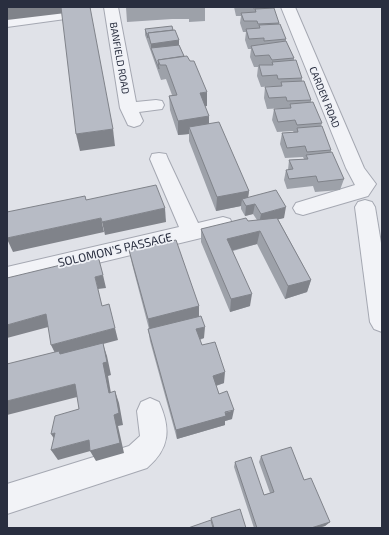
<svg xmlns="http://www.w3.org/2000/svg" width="389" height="535" font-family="'Exo 2',sans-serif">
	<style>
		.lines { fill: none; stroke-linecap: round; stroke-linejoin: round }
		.minor-casing { stroke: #a5a8b2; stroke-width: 2 }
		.minor { fill: #f2f3f7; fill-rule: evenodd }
		.wall { fill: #9da1a9 }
		.shaded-wall { fill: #80838a }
		.building { fill: #b7bbc5; stroke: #80838a }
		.labels { text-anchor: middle; stroke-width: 3.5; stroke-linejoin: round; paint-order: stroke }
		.far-street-label { font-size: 10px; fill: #292e3f; stroke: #eff1f6 }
		.street-label { font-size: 12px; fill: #292e3f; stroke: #eff1f6 }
	</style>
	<rect width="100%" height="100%" fill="#e0e2e8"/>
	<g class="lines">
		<g class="minor-casing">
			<g id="minor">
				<path d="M104 7H118L136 102 156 100 162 101 164 105 162 109 139 112 143 121 140 125 134 127 128 125 120 108Z"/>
				<path d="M281 7H295L364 168 376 184 368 196 303 215 296 213 293 208 296 203 355 185 346 168Z"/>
				<path d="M82 9 87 10 89 13 87 16 7 27V19Z"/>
				<path d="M159 153 166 154 168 159 198 223 223 217 230 219 233 225 230 231 7 285V267L179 227 150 159 152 154Z"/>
				<path d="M365 200 372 202 375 207 382 249V332L374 329 370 322 355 207 358 202Z"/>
				<path d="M150 398 159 402C171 429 170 448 147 468L7 514V484L129 446 140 436 137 411 141 402Z"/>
			</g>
		</g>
		<use href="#minor" class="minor"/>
	</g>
	<g class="wall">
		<path d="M126 7H205V21L189 22V19H172L127 22Z"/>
		<path d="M234 7H272V9L279 23V24L286 39V41L294 58V60L302 78V81L311 100V102L322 123 321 126 331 150V152L344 179 340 190 315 192 313 186 287 189 284 180 286 170H288L289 160 304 159 303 157 285 158 280 144 282 133H294L293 131 277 132 272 120 274 109 284 108 267 109 264 98 265 87 276 86 261 87 257 76 258 67H254L250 57 251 49H248L245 40 246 32H243L240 23 241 16H236Z"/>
		<path d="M145 29 173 30 179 40V45L184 56 207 106H205L209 123 249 191 248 197 284 218 278 219 311 280 307 292 285 299 257 244 233 251 250 306 230 312 201 242V229L257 220 253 214 245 216 241 209V206L216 211 189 141V134L178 135 170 110 169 96 172 95 166 79 161 80 145 35Z"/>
		<path d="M129 250 199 306V316L204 338 200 340 202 345 224 383 216 386 219 394 232 419 225 421V425L177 439 150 341 148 329H149L132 264Z"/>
		<path d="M261 456 304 480 330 522 325 526 318 528H254L234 467 235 462 264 495 270 493 259 462Z"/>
	</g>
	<g class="shaded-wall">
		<path d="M7 7H90L91 10 7 20Z"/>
		<path d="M179 40V50L151 48V44Z"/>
		<path d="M207 92V106L200 107V93Z"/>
		<path d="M209 116V131L189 127V134L178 135V121Z"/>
		<path d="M113 129 115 146 80 151 76 134Z"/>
		<path d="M249 191 247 205 242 199 241 206 216 211 217 197Z"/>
		<path d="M255 204 253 214 245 216 246 206Z"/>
		<path d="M286 207 284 218 259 224 261 214Z"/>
		<path d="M165 208 166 222 105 235 102 222Z"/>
		<path d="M101 218 104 232 13 252 7 239V238Z"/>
		<path d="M260 231 257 244 226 252 227 239Z"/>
		<path d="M103 275 106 288 98 289 105 318 95 277Z"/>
		<path d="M311 280 307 292 285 299 288 286Z"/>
		<path d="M252 294 250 306 230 312 231 299Z"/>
		<path d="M199 306V318L150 331 148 319Z"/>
		<path d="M46 314 52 326 7 338V325Z"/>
		<path d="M205 327 204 338 196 340V329Z"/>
		<path d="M115 328 118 340 103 344 107 356 111 375 108 376 113 405 57 357 51 345Z"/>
		<path d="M225 372 224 383 212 387 213 376Z"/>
		<path d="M75 384 81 396 7 415V401Z"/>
		<path d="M115 391 119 403 123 425 118 426 124 453 96 461 90 451 114 415Z"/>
		<path d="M234 410 232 419 225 421V425L177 439 176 430Z"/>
		<path d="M55 433 58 445 51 434Z"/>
		<path d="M89 440 94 450 58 460 51 450Z"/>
		<path d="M330 522 325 526 318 528H311Z"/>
	</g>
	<g class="building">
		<path d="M61 7H90L113 129 76 134Z"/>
		<path d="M253 7H272L253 8Z"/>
		<path d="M274 8 279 23 258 24 257 21H244L241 13 256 12 255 9Z"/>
		<path d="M280 24 286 39 264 41V38L249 39 246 29 260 28 259 25Z"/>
		<path d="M172 26 173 30 148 33V38L145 29Z"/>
		<path d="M175 30 179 40 151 44 148 33Z"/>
		<path d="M286 41 294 58 272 60 269 55 255 56 251 46Z"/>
		<path d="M179 45 184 56 158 60 159 69 151 48Z"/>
		<path d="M187 56 190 61H194L207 92 200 93 209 116 178 121 169 96 177 95 166 65H160L158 60Z"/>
		<path d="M296 60 302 78 278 79 277 75 262 76 259 65H273L272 62Z"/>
		<path d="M304 81 311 100 287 101 286 97 269 98 265 87 282 86 281 82Z"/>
		<path d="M313 102 322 123 297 125 295 120 278 122 274 109 291 108 290 104Z"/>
		<path d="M219 122 249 191 217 197 189 127Z"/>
		<path d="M322 126 331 150 307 152 305 146 287 148 282 133 298 132 297 128Z"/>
		<path d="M332 152 344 179 318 182 316 176 289 179 286 170 293 169 289 160 308 159 306 155Z"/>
		<path d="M156 185 165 208 102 222 101 218 7 238V212L85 196 86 200Z"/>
		<path d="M276 190 286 207 261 214 255 204 246 206 242 199Z"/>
		<path d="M246 218 248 221 277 218 311 280 288 286 260 231 227 239 252 294 231 299 201 229Z"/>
		<path d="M176 240 199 306 148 319 129 250Z"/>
		<path d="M98 256 103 275 95 277 102 306 109 304 115 328 51 345 46 314 7 325V278Z"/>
		<path d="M201 316 205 327 196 329 202 345 215 342 225 372 213 376 219 394 227 391 234 410 225 412 226 416 176 430 148 329Z"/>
		<path d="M103 343 107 362 103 363 109 393 115 391 119 413 114 415 120 443 90 451 89 440 51 450 55 433 51 434 55 416 79 409 75 384 7 401V364L59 351 60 354Z"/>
		<path d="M291 447 304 480 311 478 330 522 311 528H257L235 462 251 457 264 495 274 492 261 456Z"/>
		<path d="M240 509 246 528H214L211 518Z"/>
		<path d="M211 520 213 528H188Z"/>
	</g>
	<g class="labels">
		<g class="far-street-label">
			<text transform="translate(120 58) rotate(80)" y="4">BANFIELD ROAD</text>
			<text transform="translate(325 97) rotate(68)" y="4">CARDEN ROAD</text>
		</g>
		<g class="street-label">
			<text transform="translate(115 250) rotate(-13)" y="4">SOLOMON'S PASSAGE</text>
		</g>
	</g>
	<rect width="389" height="535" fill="none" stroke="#292e3f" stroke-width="16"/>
</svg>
